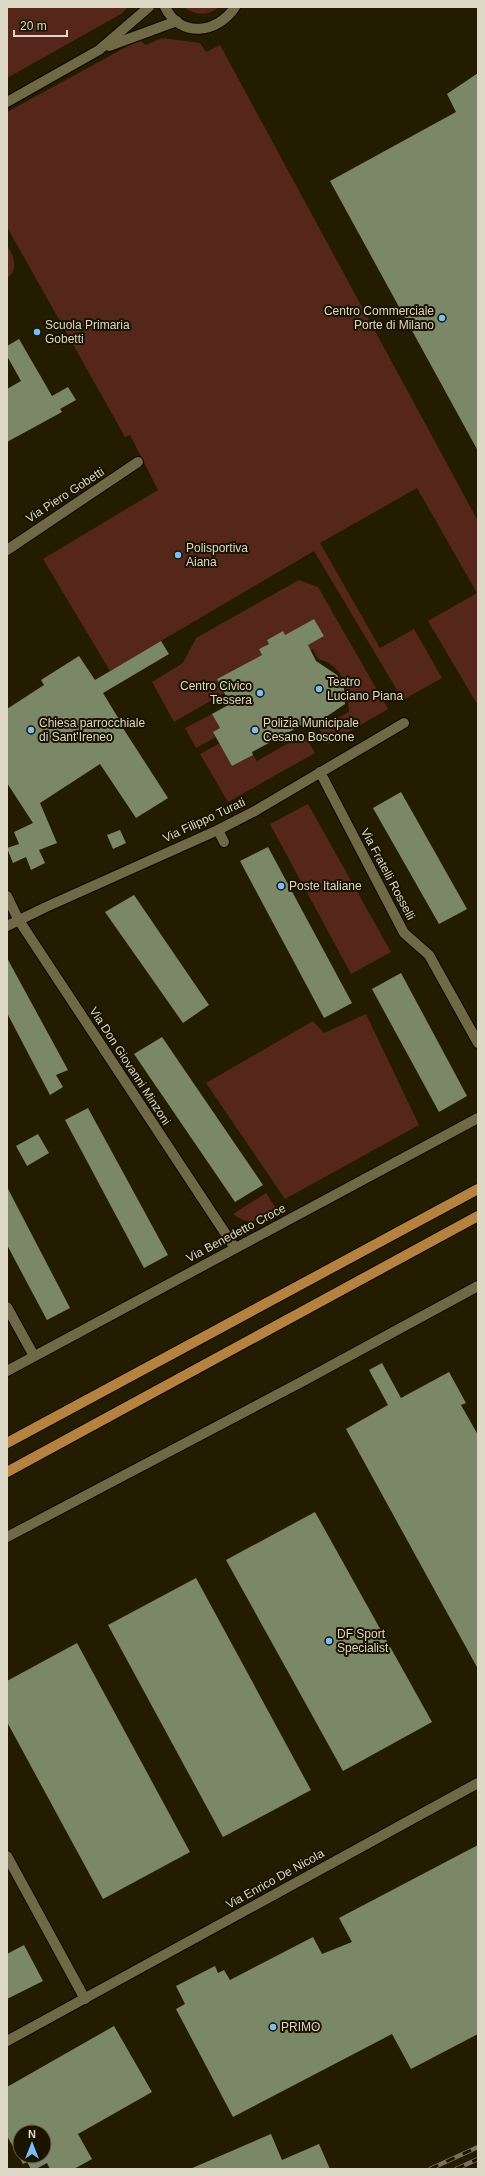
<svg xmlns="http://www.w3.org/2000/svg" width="485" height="2176" font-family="Helvetica,sans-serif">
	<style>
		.green { fill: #55261a }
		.building { fill: #7b8868; fill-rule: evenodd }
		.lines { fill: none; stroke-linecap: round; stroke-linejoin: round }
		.street-casing { stroke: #0d0600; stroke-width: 12 }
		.primary-casing { stroke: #0d0600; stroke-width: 12 }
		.street { stroke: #706847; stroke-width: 10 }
		.primary { stroke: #b6823f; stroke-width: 10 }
		.rail-casing { stroke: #79725b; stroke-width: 4.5 }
		.rail { stroke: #191300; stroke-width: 3; stroke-dasharray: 9; stroke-linecap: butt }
		.poi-dot { fill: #7abef8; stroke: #191300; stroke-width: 1.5 }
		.labels { text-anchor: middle; stroke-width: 4; stroke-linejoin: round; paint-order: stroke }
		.poi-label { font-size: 12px; fill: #ddd8c6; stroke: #191300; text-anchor: start }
		.street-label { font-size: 12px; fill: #ddd8c6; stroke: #191300 }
	</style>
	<rect width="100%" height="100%" fill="#241c00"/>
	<g class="green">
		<path d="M7 7H128L121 14 7 78Z"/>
		<path d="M184 7H219C209 16 195 16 184 7Z"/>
		<path d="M162 38 200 43 206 52 220 45 478 521 477 704 428 621 477 593 417 488 320 543 380 648 414 629 442 678 403 700 314 551 110 671 43 559 158 490 130 435 125 437 7 227V112L139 40 146 45Z"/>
		<path d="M7 246C14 254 19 272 7 278Z"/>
		<path d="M299 580 318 587 388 709 328 744 319 728 349 712C348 689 344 665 318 659L313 649 310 650 307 645 324 636 314 619 285 635 282 632 267 640 269 644 259 649 262 655 217 679 224 693 174 722 152 682 183 663 196 638Z"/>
		<path d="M212 714 220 728 214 732 216 737 196 748 185 728Z"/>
		<path d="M304 734 315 753 228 802 200 754 220 743 232 766 253 755 257 761Z"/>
		<path d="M308 804 391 952 351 974 270 824Z"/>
		<path d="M366 1014 419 1125 285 1199 206 1083 313 1021 324 1033Z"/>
		<path d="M266 1193 278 1211C260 1220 250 1227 233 1214Z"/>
	</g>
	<g class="building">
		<path d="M478 73V451L330 181 456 112 447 94Z"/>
		<path d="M19 339 52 396 68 387 76 400 60 409 62 412 7 442V389L21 381 7 356V346Z"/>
		<path d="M314 619 324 636 308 645 316 661 337 675 344 687 345 704 326 717 316 721 313 719 252 752 253 755 232 766 213 732 220 728 212 714 230 704 217 679 262 655 259 649 269 644 267 640 283 631 285 635Z"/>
		<path d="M161 641 169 654 103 693 120 721 119 722 168 798 136 818 100 764 40 803 57 843 39 850 45 863 31 870 26 857 13 863 7 848 19 844 14 832 33 823 7 783V709L44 685 41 680 79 656 95 680Z"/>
		<path d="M401 792 467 909 439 924 373 808Z"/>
		<path d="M120 830 126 843 113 849 107 835Z"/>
		<path d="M268 847 352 1003 324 1018 240 861Z"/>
		<path d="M134 895 209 1005 183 1023 105 912Z"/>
		<path d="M7 958 68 1070 56 1075 63 1087 50 1095 7 1013Z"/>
		<path d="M401 973 467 1096 439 1112 372 989Z"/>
		<path d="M162 1037 263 1185 235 1202 134 1054Z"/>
		<path d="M88 1108 168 1255 144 1268 65 1120Z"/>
		<path d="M38 1134 49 1153 27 1166 16 1146Z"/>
		<path d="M7 1187 70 1308 47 1320 7 1245Z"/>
		<path d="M382 1363 401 1398 449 1372 466 1403 461 1405 478 1435V1669L346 1429 388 1405 369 1370Z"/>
		<path d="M315 1512 432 1722 343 1771 226 1560Z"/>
		<path d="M196 1578 311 1790 223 1837 108 1625Z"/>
		<path d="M77 1643 190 1852 103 1899 7 1722V1681Z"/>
		<path d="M478 1845V2034L411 2069 392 2034 233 2117 176 2009 185 2004 176 1986 215 1966 218 1973 224 1970 230 1980 313 1937 322 1954 352 1942 339 1918Z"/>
		<path d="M24 1945 43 1981 7 1999V1954Z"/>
		<path d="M114 2026 152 2092 78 2134 92 2159 74 2169H50L47 2163 36 2169H31L27 2162 23 2164 7 2136V2087ZM20 2132H44V2156H20Z"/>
		<path d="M271 2134 282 2160 319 2144 330 2169H190Z"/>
	</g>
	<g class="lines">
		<g class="street-casing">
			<g id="street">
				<path d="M165 7C181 39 218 33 235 7"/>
				<path d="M109 46 177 21"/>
				<path d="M7 102 99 50 149 7"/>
				<path d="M7 550 138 462"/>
				<path d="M320 772 404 933 429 955 478 1043"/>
				<path d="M218 830 224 842"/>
				<path d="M7 896 18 919 235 1248"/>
				<path d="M7 926 46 907 218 830 255 811 404 723"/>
				<path d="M7 1307 34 1356"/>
				<path d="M7 1371 478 1118"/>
				<path d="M7 1537 305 1380 478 1286"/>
				<path d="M7 1856 85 1999"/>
				<path d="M7 2041 478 1783"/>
			</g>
		</g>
		<g class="primary-casing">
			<g id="primary">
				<path d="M7 1443 478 1189"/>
				<path d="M7 1472 478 1216"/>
			</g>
		</g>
		<use href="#street" class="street"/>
		<use href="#primary" class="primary"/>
		<g class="rail-casing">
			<g id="rail">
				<path d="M430 2169 478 2147"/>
				<path d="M456 2169 478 2159"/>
			</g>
		</g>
		<use href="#rail" class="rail"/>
	</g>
	<g class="poi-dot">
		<circle cx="442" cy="318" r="4"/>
		<circle cx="37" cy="332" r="4"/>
		<circle cx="178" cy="555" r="4"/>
		<circle cx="319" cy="689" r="4"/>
		<circle cx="260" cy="693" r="4"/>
		<circle cx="31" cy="730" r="4"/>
		<circle cx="255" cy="730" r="4"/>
		<circle cx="281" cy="886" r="4"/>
		<circle cx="329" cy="1641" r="4"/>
		<circle cx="273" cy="2027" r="4"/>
	</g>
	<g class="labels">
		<g class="poi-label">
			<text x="434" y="315" text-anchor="end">Centro Commerciale<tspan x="434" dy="14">Porte di Milano</tspan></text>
			<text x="45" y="329">Scuola Primaria<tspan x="45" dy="14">Gobetti</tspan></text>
			<text x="186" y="552">Polisportiva<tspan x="186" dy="14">Aiana</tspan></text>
			<text x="327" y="686">Teatro<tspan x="327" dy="14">Luciano Piana</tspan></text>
			<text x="252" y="690" text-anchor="end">Centro Civico<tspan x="252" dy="14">Tessera</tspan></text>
			<text x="39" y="727">Chiesa parrocchiale<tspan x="39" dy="14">di Sant'Ireneo</tspan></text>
			<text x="263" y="727">Polizia Municipale<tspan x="263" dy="14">Cesano Boscone</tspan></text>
			<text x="289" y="890">Poste Italiane</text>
			<text x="337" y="1638">DF Sport<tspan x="337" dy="14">Specialist</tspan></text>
			<text x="281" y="2031">PRIMO</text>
		</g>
		<g class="street-label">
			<text transform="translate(65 495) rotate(-33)" y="4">Via Piero Gobetti</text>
			<text transform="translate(204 820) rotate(-25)" y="4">Via Filippo Turati</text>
			<text transform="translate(388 874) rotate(62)" y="4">Via Fratelli Rosselli</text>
			<text transform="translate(130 1066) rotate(57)" y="4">Via Don Giovanni Minzoni</text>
			<text transform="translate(236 1233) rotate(-28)" y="4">Via Benedetto Croce</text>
			<text transform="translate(275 1879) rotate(-29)" y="4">Via Enrico De Nicola</text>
		</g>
	</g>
	<rect width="485" height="2176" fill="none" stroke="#ddd8c6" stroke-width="16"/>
	<g transform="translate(32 2144)"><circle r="19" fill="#191300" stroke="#67624f"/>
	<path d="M0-3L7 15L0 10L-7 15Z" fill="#7abef8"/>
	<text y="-6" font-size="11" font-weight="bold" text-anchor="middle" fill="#ddd8c6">N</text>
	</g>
	<path d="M14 30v6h53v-6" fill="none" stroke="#ddd8c6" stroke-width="2"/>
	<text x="20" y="30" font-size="12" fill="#ddd8c6" stroke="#191300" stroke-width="3" paint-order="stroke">20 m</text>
</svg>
